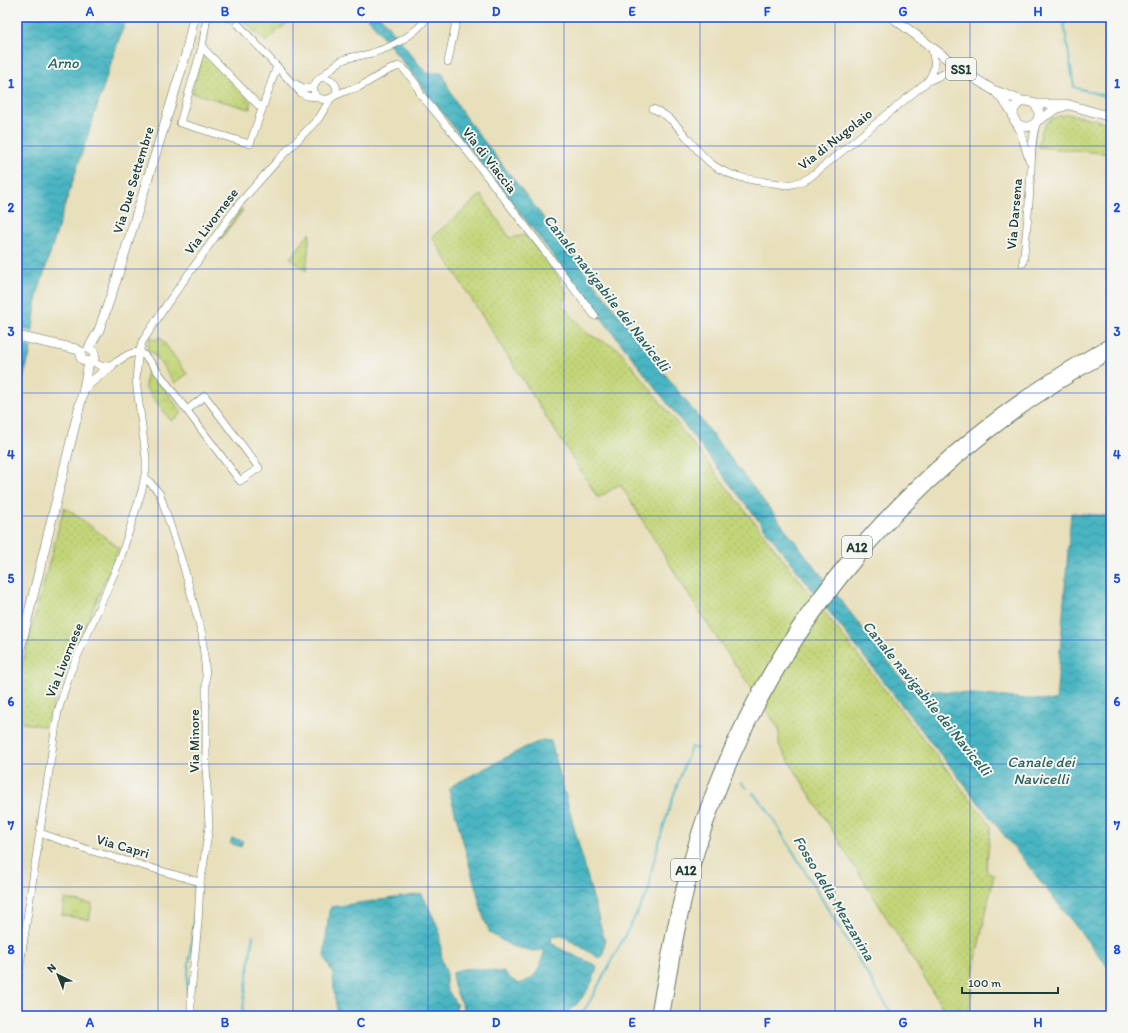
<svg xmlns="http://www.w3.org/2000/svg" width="1128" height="1033" font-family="Itim,sans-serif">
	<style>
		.grass { fill: url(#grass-dots); stroke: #718956 }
		.park { fill: url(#park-crowns); stroke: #718956 }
		.garden { fill: url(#garden-furrows); stroke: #718956 }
		.water { fill: url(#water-waves); stroke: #34797b }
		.pier { fill: #e8dfbb }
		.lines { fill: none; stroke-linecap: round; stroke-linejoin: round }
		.stream { stroke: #48b5c2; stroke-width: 2 }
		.minor-casing { stroke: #657663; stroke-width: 8 }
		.major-casing { stroke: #657663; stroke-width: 10 }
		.highway-casing { stroke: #657663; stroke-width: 12 }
		.minor { stroke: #fff; stroke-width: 7 }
		.major { stroke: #fff; stroke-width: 9 }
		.highway { stroke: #fff; stroke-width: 10 }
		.grid { fill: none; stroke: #1d4ed8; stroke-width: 1; stroke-opacity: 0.55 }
		.labels { text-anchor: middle; stroke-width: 4; stroke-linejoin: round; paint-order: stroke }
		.shield { fill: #f6f6f2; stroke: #60746d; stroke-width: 1 }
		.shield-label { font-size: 13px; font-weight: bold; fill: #1f3d34 }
		.street-label { font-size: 14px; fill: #1f3d34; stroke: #f6f6f2 }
		.water-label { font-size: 15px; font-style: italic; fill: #2b615f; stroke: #f6f6f2 }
		.neatline { fill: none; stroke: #1d4ed8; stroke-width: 1.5 }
		.grid-label { font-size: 13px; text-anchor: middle; font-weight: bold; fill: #1d4ed8 }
	</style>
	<defs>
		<pattern id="grass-dots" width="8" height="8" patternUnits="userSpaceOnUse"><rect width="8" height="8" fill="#c3d578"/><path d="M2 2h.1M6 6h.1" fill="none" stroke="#a7b868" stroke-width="1.8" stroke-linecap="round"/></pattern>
		<pattern id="park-crowns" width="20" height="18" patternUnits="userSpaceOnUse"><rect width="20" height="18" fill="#c3d578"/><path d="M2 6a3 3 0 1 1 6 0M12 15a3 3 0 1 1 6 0" fill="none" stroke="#a7b868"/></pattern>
		<pattern id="garden-furrows" width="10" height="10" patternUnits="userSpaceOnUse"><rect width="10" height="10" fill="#c3d578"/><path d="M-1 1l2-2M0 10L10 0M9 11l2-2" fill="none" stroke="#a7b868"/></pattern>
		<pattern id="water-waves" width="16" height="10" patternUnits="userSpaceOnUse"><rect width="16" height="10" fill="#48b5c2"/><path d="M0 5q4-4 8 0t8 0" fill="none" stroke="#3b949e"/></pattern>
	</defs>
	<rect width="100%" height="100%" fill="#f6f6f2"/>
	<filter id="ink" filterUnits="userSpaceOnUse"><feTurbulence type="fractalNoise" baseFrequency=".025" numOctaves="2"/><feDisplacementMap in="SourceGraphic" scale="8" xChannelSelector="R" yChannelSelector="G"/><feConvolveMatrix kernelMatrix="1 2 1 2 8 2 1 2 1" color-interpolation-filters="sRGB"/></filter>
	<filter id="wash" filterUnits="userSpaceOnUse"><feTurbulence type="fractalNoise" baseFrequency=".012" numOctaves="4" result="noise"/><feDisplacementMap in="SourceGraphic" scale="16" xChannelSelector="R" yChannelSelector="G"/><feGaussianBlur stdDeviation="0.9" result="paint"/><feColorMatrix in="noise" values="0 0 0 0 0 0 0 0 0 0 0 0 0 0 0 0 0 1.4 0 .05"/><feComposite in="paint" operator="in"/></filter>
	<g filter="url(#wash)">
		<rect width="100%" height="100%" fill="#e8dfbb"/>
		<g class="grass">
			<path d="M204 57H206L209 58 251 102 250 109 192 93 201 59Z"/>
			<path d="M1068 114 1093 119 1111 124V154L1038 147C1043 124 1044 119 1068 114Z"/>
			<path d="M481 195 510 238 525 235 557 275 567 294 562 305 588 334 619 349 991 826 986 870 994 875 974 967 969 1016H948L779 745V729L700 613 620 484 598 498 432 237Z"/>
			<path d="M241 209 243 210 221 239 220 238Z"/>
			<path d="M64 508 71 511 119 548 56 695 48 727 17 722V683Z"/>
		</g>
		<g class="park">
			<path d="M223 17H293L266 42 242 19 233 26Z"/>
			<path d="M151 336 155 340 160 337 187 374 175 383 152 352 148 353V344Z"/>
			<path d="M151 370 182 413 171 421 145 387 146 374Z"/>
			<path d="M64 899 92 904 89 920 62 915Z"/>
		</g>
		<path class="garden" d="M310 233 306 271 290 258Z"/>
		<g class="water">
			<path d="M26 17H128L120 36 66 202 37 296 30 354 17 400V39Z"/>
			<path d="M367 17H381L426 73H443L448 87 463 114 853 616 902 679 916 688 921 689 1015 698 1056 701 1071 513 1111 516V806L1110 822 1111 857V971L889 689 399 57Z"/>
			<path d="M543 740 551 741 605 942 603 956 599 958 561 935 552 936 551 942 561 949 597 966C592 989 581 1000 565 1016H460L463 1009 454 986 452 974C465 963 488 972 504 972L511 979 519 984C540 976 538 969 545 950L533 951 511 946 490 933 484 919 449 790 453 785 526 747Z"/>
			<path d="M232 838 243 841 241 847 230 843Z"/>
			<path d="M422 894 439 929 442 961 446 971V987L457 1005 455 1016H338L334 992 333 974 324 956 329 911 331 907Z"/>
		</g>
		<path class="pier" d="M17 329 35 333 33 347 17 343Z"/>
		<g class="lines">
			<g class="stream">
				<path d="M1063 17 1074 87 1111 98"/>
				<path d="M741 783 747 788"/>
				<path d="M753 793 767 809 893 1016"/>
				<path d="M193 884 196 890"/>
				<path d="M187 1016V982L195 908"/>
				<path d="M242 1016 253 935"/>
				<path d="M580 1016 590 1001 645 898C651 891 650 878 652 869 662 827 676 787 691 747L697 749"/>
			</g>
		</g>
	</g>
	<g filter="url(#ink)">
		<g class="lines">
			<g class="minor-casing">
				<g id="minor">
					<path d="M207 17 202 47 262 109 277 66"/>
					<path d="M238 24 301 93 307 96 317 97"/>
					<path d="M202 47 180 123 250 144 262 109"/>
					<path d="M448 62 457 17"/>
					<path d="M321 78C337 76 343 96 328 99 318 102 310 91 316 82 318 79 322 77 325 74 331 69 337 62 345 59 353 56 363 56 372 53 391 48 417 34 427 17"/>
					<path d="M928 81C937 67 935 61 931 46"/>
					<path d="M296 84 303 88H309"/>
					<path d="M334 96 348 90 359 87 387 71 399 66 403 68 416 84 421 95 458 139 595 316"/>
					<path d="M653 109C679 118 691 149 713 165 734 180 762 181 787 185 795 184 801 182 809 178L928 81 948 72 963 71"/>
					<path d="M1015 121 1020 131 1029 160"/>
					<path d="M1023 263C1026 237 1029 211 1030 186 1032 165 1030 142 1037 121"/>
					<path d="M139 352 144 355 152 364 240 481 259 468 205 396 187 410"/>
					<path d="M92 360C110 378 120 352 139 352"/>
					<path d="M145 477 160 494 184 568 202 634 206 675V766L209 826 203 868 200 882 198 923 191 994V1016"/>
					<path d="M40 833 92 851 200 882"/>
					<path d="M17 985 58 711 70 673 120 560 142 490 146 469V458L136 380 138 358 142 342 167 304 238 205 278 160 319 118 331 98"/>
				</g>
			</g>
			<g class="major-casing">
				<g id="major">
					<path d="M892 17 963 71 993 90 1022 101"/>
					<path d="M996 92 1003 100 1013 113"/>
					<circle cx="1026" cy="114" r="13"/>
					<path d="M1035 104H1066L1111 117"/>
					<path d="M1037 121 1058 108 1065 106"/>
					<path d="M17 336 76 349 81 352"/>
					<path d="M89 348 99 330 116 281 170 107 186 54 194 17"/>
					<path d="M81 352V358C91 368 101 355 89 348"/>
					<path d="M84 388 112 365"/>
					<path d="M17 661 84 388 89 362"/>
				</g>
			</g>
			<g class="highway-casing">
				<g id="highway">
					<path d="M656 1016C668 949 680 882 702 818 773 612 921 447 1111 343"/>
					<path d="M664 1016C674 958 683 901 701 845 768 632 917 459 1111 353"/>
				</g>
			</g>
			<use href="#minor" class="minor"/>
			<use href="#major" class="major"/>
			<use href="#highway" class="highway"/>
		</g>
	</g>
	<path class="grid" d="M158 17V1016M293 17V1016M428 17V1016M564 17V1016M700 17V1016M835 17V1016M970 17V1016M17 146H1111M17 269H1111M17 393H1111M17 516H1111M17 640H1111M17 764H1111M17 887H1111"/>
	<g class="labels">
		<g class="shield">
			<rect x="946" y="58" width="30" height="22" rx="3"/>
			<rect x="842" y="536" width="30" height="22" rx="3"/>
			<rect x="671" y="859" width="30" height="22" rx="3"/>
		</g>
		<g class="shield-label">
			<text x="961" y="74">SS1</text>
			<text x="857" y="552">A12</text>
			<text x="686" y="875">A12</text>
		</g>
		<g class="street-label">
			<text transform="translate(835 139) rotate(-38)" y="5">Via di Nugolaio</text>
			<text transform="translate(490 160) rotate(52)" y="5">Via di Viaccia</text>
			<text transform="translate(133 180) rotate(-73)" y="5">Via Due Settembre</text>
			<text transform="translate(1014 214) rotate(-85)" y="5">Via Darsena</text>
			<text transform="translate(211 221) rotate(-53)" y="5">Via Livornese</text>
			<text transform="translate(64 660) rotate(-68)" y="5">Via Livornese</text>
			<text transform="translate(194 741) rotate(-90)" y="5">Via Minore</text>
			<text transform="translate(123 846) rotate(16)" y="5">Via Capri</text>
		</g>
		<g class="water-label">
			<text x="63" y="68">Arno</text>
			<text transform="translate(607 293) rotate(52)" y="5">Canale navigabile dei Navicelli</text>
			<text transform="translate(927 698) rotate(51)" y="5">Canale navigabile dei Navicelli</text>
			<text x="1041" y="767">Canale dei<tspan x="1041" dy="17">Navicelli</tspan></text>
			<text transform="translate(834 898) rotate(59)" y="5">Fosso della Mezzanina</text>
		</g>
	</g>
	<rect width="1128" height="1033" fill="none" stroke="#f6f6f2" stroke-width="44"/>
	<g transform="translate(58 975) rotate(317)" stroke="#f6f6f2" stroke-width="3" paint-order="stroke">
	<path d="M0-3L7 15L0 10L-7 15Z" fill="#1f3d34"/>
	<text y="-6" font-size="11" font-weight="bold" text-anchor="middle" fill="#1f3d34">N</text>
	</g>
	<path d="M962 987v6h96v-6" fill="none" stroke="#1f3d34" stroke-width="2"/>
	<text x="968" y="987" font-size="12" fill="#1f3d34" stroke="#f6f6f2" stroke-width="3" paint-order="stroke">100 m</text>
	<rect x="22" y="22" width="1084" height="989" class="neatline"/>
	<g class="grid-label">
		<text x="90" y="16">A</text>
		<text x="225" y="16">B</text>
		<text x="361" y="16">C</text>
		<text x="496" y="16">D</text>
		<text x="632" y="16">E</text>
		<text x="767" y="16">F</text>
		<text x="903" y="16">G</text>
		<text x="1038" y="16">H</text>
		<text x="11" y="88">1</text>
		<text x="1117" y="88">1</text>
		<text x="11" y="212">2</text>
		<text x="1117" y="212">2</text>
		<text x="11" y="336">3</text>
		<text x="1117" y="336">3</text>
		<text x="11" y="459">4</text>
		<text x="1117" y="459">4</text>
		<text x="11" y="583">5</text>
		<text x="1117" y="583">5</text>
		<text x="11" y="706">6</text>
		<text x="1117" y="706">6</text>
		<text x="11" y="830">7</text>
		<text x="1117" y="830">7</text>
		<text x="11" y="954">8</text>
		<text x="1117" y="954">8</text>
		<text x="90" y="1027">A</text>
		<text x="225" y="1027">B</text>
		<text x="361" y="1027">C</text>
		<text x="496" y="1027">D</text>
		<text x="632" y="1027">E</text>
		<text x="767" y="1027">F</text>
		<text x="903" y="1027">G</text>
		<text x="1038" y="1027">H</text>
	</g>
</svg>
